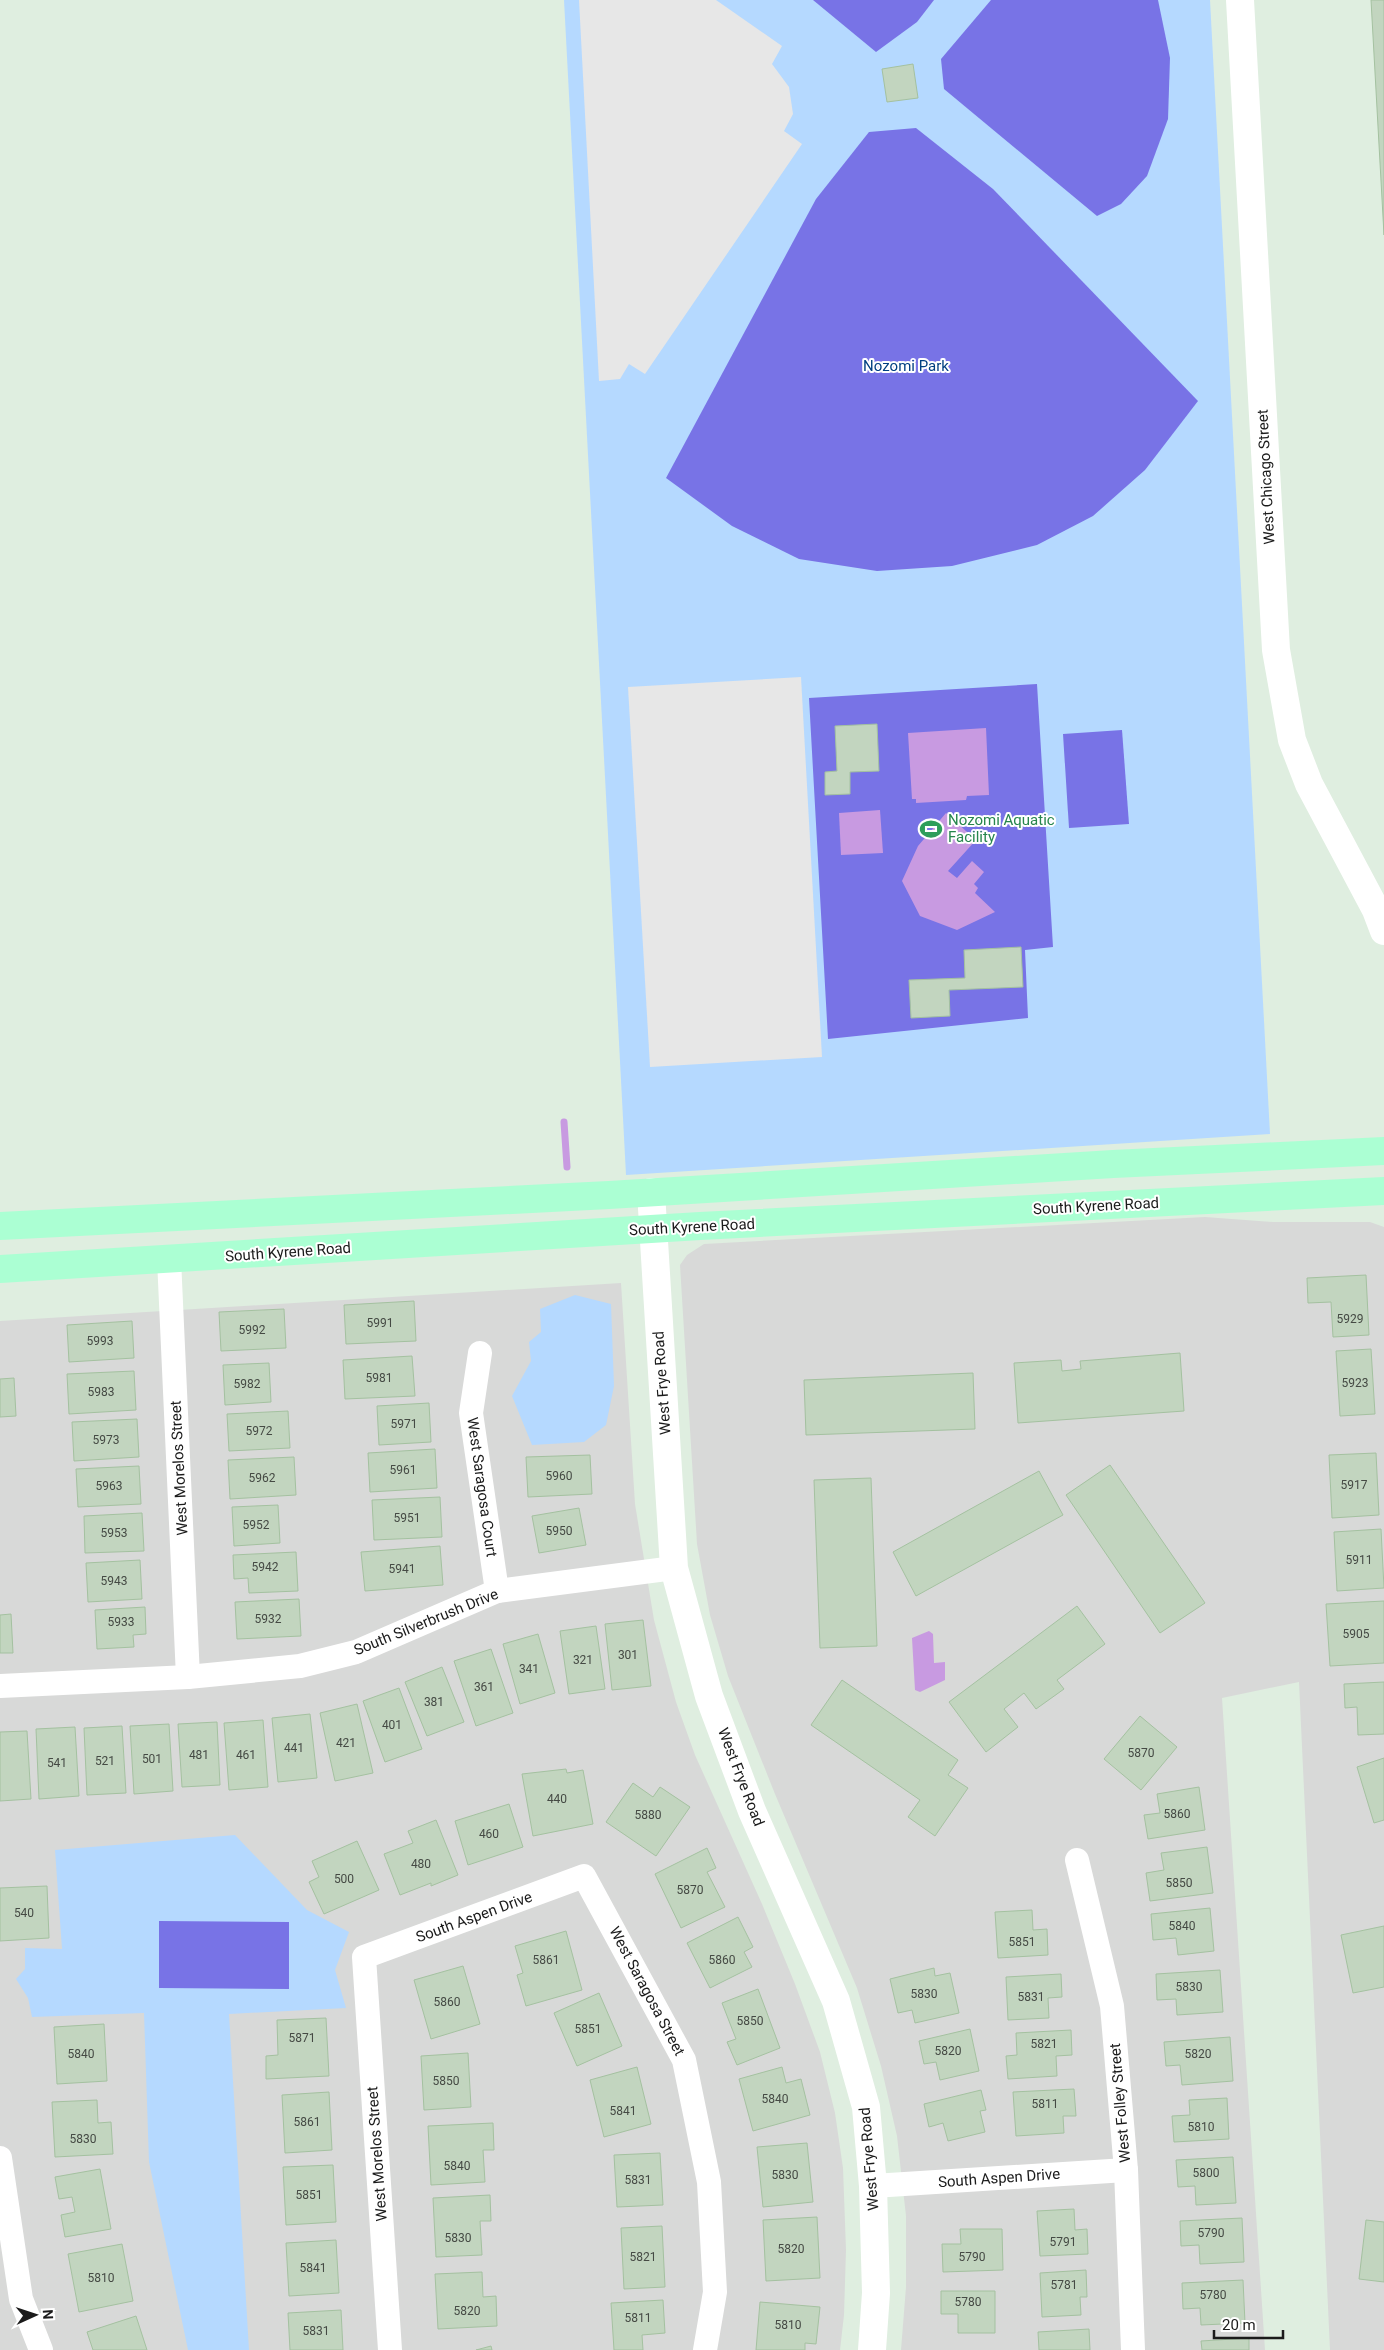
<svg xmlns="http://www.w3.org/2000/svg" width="1384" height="2350" font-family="Roboto,sans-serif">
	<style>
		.residential { fill: #d8d9d8 }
		.park { fill: #b5d9ff }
		.pitch { fill: #7873e6 }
		.parking { fill: #e7e7e7 }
		.water { fill: #c89ae1 }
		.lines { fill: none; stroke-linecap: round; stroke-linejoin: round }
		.stream { stroke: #c89ae1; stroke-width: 7 }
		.building { fill: #c2d5bf; stroke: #a4c1a0 }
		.minor { stroke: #fff; stroke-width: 24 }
		.tertiary { stroke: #fff; stroke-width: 28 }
		.secondary { stroke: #abffd3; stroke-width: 28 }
		.labels { text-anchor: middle; stroke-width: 4; stroke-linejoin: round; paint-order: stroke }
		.number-label { font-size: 12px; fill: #454a44 }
		.park-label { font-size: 15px; fill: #003f81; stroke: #fff }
		.street-label { font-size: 15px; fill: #1b1b1b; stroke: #fff }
		.leisure-label { font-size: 15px; fill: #27864d; stroke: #fff; text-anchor: start }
	</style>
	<rect width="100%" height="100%" fill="#dfeee0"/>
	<g class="residential">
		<path d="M1205 1217 1273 1222H1370L1384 1227V2350H1330L1299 1682 1222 1698 1265 2350H901L906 2287V2216L897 2136 881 2066 857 1988 775 1794 728 1676 710 1615 697 1544 680 1265 687 1255 704 1244Z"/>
		<path d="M621 1283 635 1504 654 1620 676 1702 695 1755 762 1904 795 1984 820 2052 835 2113 843 2168 846 2250 844 2315 840 2350H0V1321Z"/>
	</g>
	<g class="park">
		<path d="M564 0H1210L1270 1134 626 1175Z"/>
		<path d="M575 1295 611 1304 614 1386 606 1425 584 1442 532 1445 512 1396 531 1361 529 1342 541 1332 540 1309Z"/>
		<path d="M235 1835 307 1910 349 1932 335 1970 346 2008 229 2014 249 2350H188L149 2162 144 2013 32 2017 28 1998 16 1979 25 1969V1948L62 1949 55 1850Z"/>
	</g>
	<g class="pitch">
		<path d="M813 0H934L917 22 876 52Z"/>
		<path d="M991 0H1158L1170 58 1168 119 1147 176 1121 204 1097 216 944 89 941 59Z"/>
		<path d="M916 128 993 189 1198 401 1145 470 1093 516 1037 545 952 566 877 571 799 559 732 526 666 478 816 199 869 132Z"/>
		<path d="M1037 684 1053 947 1025 950 1028 1018 828 1039 809 698Z"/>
		<path d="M1122 730 1129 824 1069 828 1063 734Z"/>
		<path d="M159 1921 289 1922V1989L159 1988Z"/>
	</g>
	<g class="parking">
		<path d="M579 0H716L782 46 772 64 789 87 793 114 784 131 802 144 645 374 629 364 620 379 599 381Z"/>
		<path d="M801 677 822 1057 650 1067 628 687Z"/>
	</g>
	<g class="water">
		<path d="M986 728 989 795 967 796 966 800 916 803V799H912L908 733Z"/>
		<path d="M880 810 883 853 841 855 839 813Z"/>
		<path d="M946 813 976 840 948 871 957 878 972 861 984 872 974 884 978 888 975 893 995 912 957 930 920 916 902 881 918 846Z"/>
		<path d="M929 1631 933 1634 934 1663 945 1662V1680L920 1692 915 1690 912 1638Z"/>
	</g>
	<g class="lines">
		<path class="stream" d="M564 1122 567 1167"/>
	</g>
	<g class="building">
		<path d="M1371 0H1384V235Z"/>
		<path d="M913 64 918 98 887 102 882 69Z"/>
		<path d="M877 724 879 771 850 772V794L825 795V772L837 771 835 726Z"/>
		<path d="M1021 947 1023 987 949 990 950 1016 911 1018 909 980 965 978 964 950Z"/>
		<path d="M1366 1275 1369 1335 1333 1337 1331 1302 1308 1303 1307 1278Z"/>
		<path d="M414 1301 416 1341 346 1344 344 1305Z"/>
		<path d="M284 1309 286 1348 221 1351 219 1312Z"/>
		<path d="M132 1321 134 1358 69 1362 67 1325Z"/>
		<path d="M1371 1349 1375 1414 1340 1416 1336 1351Z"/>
		<path d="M1180 1353 1184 1411 1018 1423 1014 1363 1061 1360 1062 1371 1081 1369 1080 1361Z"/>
		<path d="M412 1356 415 1396 345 1399 343 1360Z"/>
		<path d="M269 1363 271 1402 225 1405 223 1365Z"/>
		<path d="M134 1371 136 1410 69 1414 67 1374Z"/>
		<path d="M973 1373 975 1429 806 1435 804 1380Z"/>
		<path d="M14 1378 16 1416 0 1417V1379Z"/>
		<path d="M429 1403 431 1442 379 1445 377 1406Z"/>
		<path d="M288 1411 290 1448 229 1451 227 1414Z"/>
		<path d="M137 1419 139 1457 74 1461 72 1422Z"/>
		<path d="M435 1449 437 1488 370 1492 368 1453Z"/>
		<path d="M1376 1453 1379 1515 1332 1518 1329 1455Z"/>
		<path d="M590 1455 592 1494 528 1497 526 1457Z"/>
		<path d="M294 1457 296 1495 230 1499 228 1460Z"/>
		<path d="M1110 1465 1205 1603 1160 1633 1066 1495Z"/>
		<path d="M139 1466 141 1504 78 1507 76 1469Z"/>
		<path d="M1039 1471 1063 1515 916 1596 893 1552Z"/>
		<path d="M871 1478 877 1646 820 1648 814 1480Z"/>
		<path d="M440 1497 442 1537 374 1540 372 1500Z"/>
		<path d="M278 1505 280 1543 234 1546 232 1507Z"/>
		<path d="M579 1508 586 1545 539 1553 532 1516Z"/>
		<path d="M142 1513 144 1551 85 1553 84 1516Z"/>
		<path d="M1381 1529 1384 1588 1337 1591 1334 1532Z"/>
		<path d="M440 1546 443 1585 365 1591 361 1552Z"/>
		<path d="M296 1552 298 1591 249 1593 248 1578 234 1579 233 1555Z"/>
		<path d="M140 1560 142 1599 88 1602 86 1563Z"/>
		<path d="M299 1599 301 1636 237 1639 235 1602Z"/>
		<path d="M1384 1601V1663L1330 1666 1326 1604Z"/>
		<path d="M1077 1606 1105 1644 1057 1680 1064 1689 1036 1709 1024 1693 1004 1709 1018 1727 986 1752 949 1702Z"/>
		<path d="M145 1607 146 1634 133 1635 134 1647 97 1649 95 1610Z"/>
		<path d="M11 1614 13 1653H0V1615Z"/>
		<path d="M643 1620 651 1686 612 1690 605 1624Z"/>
		<path d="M596 1626 605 1689 569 1694 560 1631Z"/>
		<path d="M538 1634 555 1693 520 1704 503 1644Z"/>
		<path d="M491 1649 513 1713 476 1726 454 1661Z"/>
		<path d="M442 1667 464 1722 427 1736 405 1682Z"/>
		<path d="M842 1680 958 1760 948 1775 968 1788 935 1836 908 1817 920 1800 811 1725Z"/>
		<path d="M1384 1682V1734L1358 1735 1357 1707 1345 1708 1344 1684Z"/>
		<path d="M399 1688 422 1749 385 1762 363 1701Z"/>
		<path d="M357 1704 373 1773 335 1781 320 1713Z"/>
		<path d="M310 1714 317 1778 278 1782 272 1718Z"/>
		<path d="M1140 1716 1177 1747 1141 1790 1104 1759Z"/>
		<path d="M263 1720 268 1787 229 1790 224 1723Z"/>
		<path d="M217 1722 220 1785 182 1787 178 1724Z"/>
		<path d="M169 1724 173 1791 134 1794 130 1726Z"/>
		<path d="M122 1726 126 1793 87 1795 84 1728Z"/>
		<path d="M75 1727 79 1796 39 1799 36 1729Z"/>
		<path d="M27 1731 31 1799 0 1801V1732Z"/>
		<path d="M1384 1758V1820L1374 1823 1357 1767Z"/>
		<path d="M566 1769 567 1773 583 1770 593 1824 533 1836 522 1774Z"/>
		<path d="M633 1783 653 1797 660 1787 690 1807 656 1856 606 1822Z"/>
		<path d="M1199 1787 1205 1830 1148 1839 1144 1815 1160 1813 1157 1794Z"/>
		<path d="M509 1804 523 1847 468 1865 455 1821Z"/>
		<path d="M436 1820 458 1875 431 1886V1883L400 1895 384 1854 413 1843 408 1831Z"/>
		<path d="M357 1841 379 1890 324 1914 309 1882 319 1877 312 1861Z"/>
		<path d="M1207 1847 1213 1893 1150 1901 1146 1873 1164 1870 1161 1853Z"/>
		<path d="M707 1848 716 1868 707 1872 725 1907 681 1928 655 1874Z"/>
		<path d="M47 1886 49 1938 0 1941V1888Z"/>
		<path d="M1210 1908 1214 1951 1178 1955 1176 1938 1153 1940 1151 1914Z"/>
		<path d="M1032 1910 1033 1930 1047 1929 1048 1955 998 1958 995 1912Z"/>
		<path d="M738 1917 753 1947 744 1952 752 1967 710 1988 687 1943Z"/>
		<path d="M1384 1926V1987L1353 1993 1341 1935Z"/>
		<path d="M566 1931 582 1990 526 2006 517 1975 523 1973 515 1946Z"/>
		<path d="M463 1966 480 2024 431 2039 414 1980Z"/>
		<path d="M934 1968 935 1976 950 1973 959 2013 915 2023 912 2010 898 2013 890 1979Z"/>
		<path d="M1220 1970 1223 2012 1177 2015 1176 1999 1157 2000 1156 1974Z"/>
		<path d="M1061 1974 1062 1997 1048 1998 1049 2018 1008 2020 1006 1977Z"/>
		<path d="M758 1989 780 2048 737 2065 727 2042 736 2039 722 2003Z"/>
		<path d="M599 1993 622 2046 577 2066 554 2013Z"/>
		<path d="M326 2018 329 2076 266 2079V2056L278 2055 277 2020Z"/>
		<path d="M104 2024 107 2081 57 2084 54 2027Z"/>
		<path d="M970 2029 979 2071 940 2080 936 2062 924 2064 919 2041Z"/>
		<path d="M1071 2030 1072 2055 1056 2056 1057 2076 1008 2079 1006 2056 1017 2055 1016 2033Z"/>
		<path d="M1230 2037 1233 2081 1182 2085 1180 2065 1166 2066 1164 2042Z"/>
		<path d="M468 2053 471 2107 424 2110 421 2056Z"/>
		<path d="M637 2067 651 2124 604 2137 590 2080Z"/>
		<path d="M782 2067 786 2083 801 2079 810 2115 753 2131 739 2079Z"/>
		<path d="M1074 2089 1076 2116H1063L1064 2133 1016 2136 1013 2092Z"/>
		<path d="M981 2090 986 2110 980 2111 985 2132 948 2141 943 2123 929 2127 924 2104Z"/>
		<path d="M329 2092 332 2150 285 2153 282 2095Z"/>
		<path d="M1227 2098 1229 2139 1174 2142 1172 2116 1190 2115 1189 2100Z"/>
		<path d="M97 2100 98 2123 111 2122 113 2154 55 2157 52 2102Z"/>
		<path d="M493 2123 494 2150H483L485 2182 431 2185 428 2126Z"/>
		<path d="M807 2143 813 2202 763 2207 757 2147Z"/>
		<path d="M660 2153 663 2205 617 2207 614 2155Z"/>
		<path d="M1233 2157 1236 2203 1196 2205 1195 2186 1178 2187 1176 2160Z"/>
		<path d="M333 2165 336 2222 286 2225 283 2167Z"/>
		<path d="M100 2169 111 2229 65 2237 61 2215 75 2212 72 2197 59 2199 55 2177Z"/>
		<path d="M490 2195 491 2221H480L482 2255 436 2257 433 2198Z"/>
		<path d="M1074 2209 1075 2230 1087 2229 1088 2254 1040 2256 1037 2211Z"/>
		<path d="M817 2217 820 2278 766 2281 763 2220Z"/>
		<path d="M1242 2218 1244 2262 1200 2264 1199 2245 1181 2246 1180 2221Z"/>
		<path d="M1366 2220 1384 2222V2282L1359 2279Z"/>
		<path d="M662 2226 665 2287 624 2289 621 2228Z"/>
		<path d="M960 2229H1002L1003 2270 943 2272 942 2244H961Z"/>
		<path d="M336 2240 339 2293 289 2296 286 2243Z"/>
		<path d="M122 2244 133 2301 79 2312 68 2254Z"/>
		<path d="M1086 2270 1087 2297H1080L1081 2315 1042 2317 1040 2273Z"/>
		<path d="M482 2272 483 2297 496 2296 497 2326 438 2329 435 2274Z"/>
		<path d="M1243 2280 1245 2323 1201 2325 1200 2308 1183 2309 1182 2283Z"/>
		<path d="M941 2291H995V2333H958V2314H941Z"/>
		<path d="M663 2300 665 2333 642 2335 643 2350H614L611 2303Z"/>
		<path d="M760 2302 820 2307 816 2344 805 2343V2350H756Z"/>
		<path d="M341 2310 343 2350H290L288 2313Z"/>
		<path d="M136 2316 147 2350H93L87 2332Z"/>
		<path d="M1089 2329 1090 2350H1039L1038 2332Z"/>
		<path d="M1249 2338V2350H1202L1201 2341Z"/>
		<path d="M491 2346 492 2350H476Z"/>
	</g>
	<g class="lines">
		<g class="minor">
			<path d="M169 1259 188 1677"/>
			<path d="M480 1353 471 1413 497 1591"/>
			<path d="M0 1686 188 1677 300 1666 356 1652 497 1591 674 1568"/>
			<path d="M1077 1860 1112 2006 1126 2170 1133 2350"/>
			<path d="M0 2158 21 2299 41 2350"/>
			<path d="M873 2186 1126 2170"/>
			<path d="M390 2350 364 1957 584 1876 684 2060 709 2182 715 2292 705 2350"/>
		</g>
		<g class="tertiary">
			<path d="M1240 0 1276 650 1292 740 1309 784 1376 910 1384 931"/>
			<path d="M651 1192 674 1568 709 1696 752 1811 836 2001 866 2107 873 2186 876 2293 872 2350"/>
		</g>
		<g class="secondary">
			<path d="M0 1226 609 1195 1113 1164 1384 1151"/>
			<path d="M0 1269 700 1226 1384 1191"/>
		</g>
	</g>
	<defs>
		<g id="stadium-bare" transform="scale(1.725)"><path d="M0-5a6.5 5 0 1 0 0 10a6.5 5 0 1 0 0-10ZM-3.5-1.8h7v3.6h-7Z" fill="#2e9e5b" stroke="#fff" stroke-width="2.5" paint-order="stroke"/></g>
	</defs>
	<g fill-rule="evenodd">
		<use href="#stadium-bare" x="931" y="829"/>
	</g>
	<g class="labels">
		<g class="number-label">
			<text x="1350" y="1323">5929</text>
			<text x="380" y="1327">5991</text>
			<text x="252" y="1334">5992</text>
			<text x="100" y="1345">5993</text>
			<text x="379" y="1382">5981</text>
			<text x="1355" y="1387">5923</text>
			<text x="247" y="1388">5982</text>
			<text x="101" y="1396">5983</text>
			<text x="404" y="1428">5971</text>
			<text x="259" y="1435">5972</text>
			<text x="106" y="1444">5973</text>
			<text x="403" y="1474">5961</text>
			<text x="559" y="1480">5960</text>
			<text x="262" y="1482">5962</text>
			<text x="1354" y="1489">5917</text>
			<text x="109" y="1490">5963</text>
			<text x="407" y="1522">5951</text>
			<text x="256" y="1529">5952</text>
			<text x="559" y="1535">5950</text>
			<text x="114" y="1537">5953</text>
			<text x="1359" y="1564">5911</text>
			<text x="265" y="1571">5942</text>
			<text x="402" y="1573">5941</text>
			<text x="114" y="1585">5943</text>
			<text x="268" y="1623">5932</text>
			<text x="121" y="1626">5933</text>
			<text x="1356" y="1638">5905</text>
			<text x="628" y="1659">301</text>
			<text x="583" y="1664">321</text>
			<text x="529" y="1673">341</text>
			<text x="484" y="1691">361</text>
			<text x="434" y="1706">381</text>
			<text x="392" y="1729">401</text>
			<text x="346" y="1747">421</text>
			<text x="294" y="1752">441</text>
			<text x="1141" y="1757">5870</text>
			<text x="199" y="1759">481</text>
			<text x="246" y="1759">461</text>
			<text x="152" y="1763">501</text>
			<text x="105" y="1765">521</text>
			<text x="57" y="1767">541</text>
			<text x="557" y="1803">440</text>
			<text x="1177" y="1818">5860</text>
			<text x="648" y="1819">5880</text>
			<text x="489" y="1838">460</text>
			<text x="421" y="1868">480</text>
			<text x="344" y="1883">500</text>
			<text x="1179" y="1887">5850</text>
			<text x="690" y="1894">5870</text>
			<text x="24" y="1917">540</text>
			<text x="1182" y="1930">5840</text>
			<text x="1022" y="1946">5851</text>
			<text x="546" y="1964">5861</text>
			<text x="722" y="1964">5860</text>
			<text x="1189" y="1991">5830</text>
			<text x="924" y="1998">5830</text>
			<text x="1031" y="2001">5831</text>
			<text x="447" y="2006">5860</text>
			<text x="750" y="2025">5850</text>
			<text x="588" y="2033">5851</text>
			<text x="302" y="2042">5871</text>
			<text x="1044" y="2048">5821</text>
			<text x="948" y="2055">5820</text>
			<text x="81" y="2058">5840</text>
			<text x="1198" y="2058">5820</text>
			<text x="446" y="2085">5850</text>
			<text x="775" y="2103">5840</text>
			<text x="1045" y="2108">5811</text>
			<text x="623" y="2115">5841</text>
			<text x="307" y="2126">5861</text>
			<text x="1201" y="2131">5810</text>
			<text x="83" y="2143">5830</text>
			<text x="457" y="2170">5840</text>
			<text x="1206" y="2177">5800</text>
			<text x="785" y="2179">5830</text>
			<text x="638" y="2184">5831</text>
			<text x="309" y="2199">5851</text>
			<text x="1211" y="2237">5790</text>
			<text x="458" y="2242">5830</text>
			<text x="1063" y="2246">5791</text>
			<text x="791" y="2253">5820</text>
			<text x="643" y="2261">5821</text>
			<text x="972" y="2261">5790</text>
			<text x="313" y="2272">5841</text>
			<text x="101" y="2282">5810</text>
			<text x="1064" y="2289">5781</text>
			<text x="1213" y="2299">5780</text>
			<text x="968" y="2306">5780</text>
			<text x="467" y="2315">5820</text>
			<text x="638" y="2322">5811</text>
			<text x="788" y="2329">5810</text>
			<text x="316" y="2335">5831</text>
		</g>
		<g class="park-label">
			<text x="906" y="371">Nozomi Park</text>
		</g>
		<g class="street-label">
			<text transform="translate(1266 477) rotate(-93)" y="5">West Chicago Street</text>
			<text transform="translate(1096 1206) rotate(-3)" y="5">South Kyrene Road</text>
			<text transform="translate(692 1227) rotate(-3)" y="5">South Kyrene Road</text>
			<text transform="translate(288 1252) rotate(-4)" y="5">South Kyrene Road</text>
			<text transform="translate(662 1383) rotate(-94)" y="5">West Frye Road</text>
			<text transform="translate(179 1468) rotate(-93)" y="5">West Morelos Street</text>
			<text transform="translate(482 1487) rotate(82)" y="5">West Saragosa Court</text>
			<text transform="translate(426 1622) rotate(-22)" y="5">South Silverbrush Drive</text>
			<text transform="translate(741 1777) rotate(69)" y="5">West Frye Road</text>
			<text transform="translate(474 1917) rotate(-20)" y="5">South Aspen Drive</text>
			<text transform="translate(647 1991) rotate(62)" y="5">West Saragosa Street</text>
			<text transform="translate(1120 2103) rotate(-95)" y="5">West Folley Street</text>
			<text transform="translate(377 2154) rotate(-94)" y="5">West Morelos Street</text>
			<text transform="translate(869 2159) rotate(-95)" y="5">West Frye Road</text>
			<text transform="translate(999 2178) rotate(-4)" y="5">South Aspen Drive</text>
		</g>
		<g class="leisure-label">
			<text x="948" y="825">Nozomi Aquatic<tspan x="948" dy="17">Facility</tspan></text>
		</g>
	</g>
	<g transform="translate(35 2315) rotate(87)" stroke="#ffffff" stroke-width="4" paint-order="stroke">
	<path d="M0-4L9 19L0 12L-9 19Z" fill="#1b1b1b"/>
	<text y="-8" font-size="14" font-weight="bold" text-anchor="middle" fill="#1b1b1b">N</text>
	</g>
	<path d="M1214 2330v8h69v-8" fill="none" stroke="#1b1b1b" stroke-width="2.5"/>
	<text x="1222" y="2330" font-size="15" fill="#1b1b1b" stroke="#ffffff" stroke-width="4" paint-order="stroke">20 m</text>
</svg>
